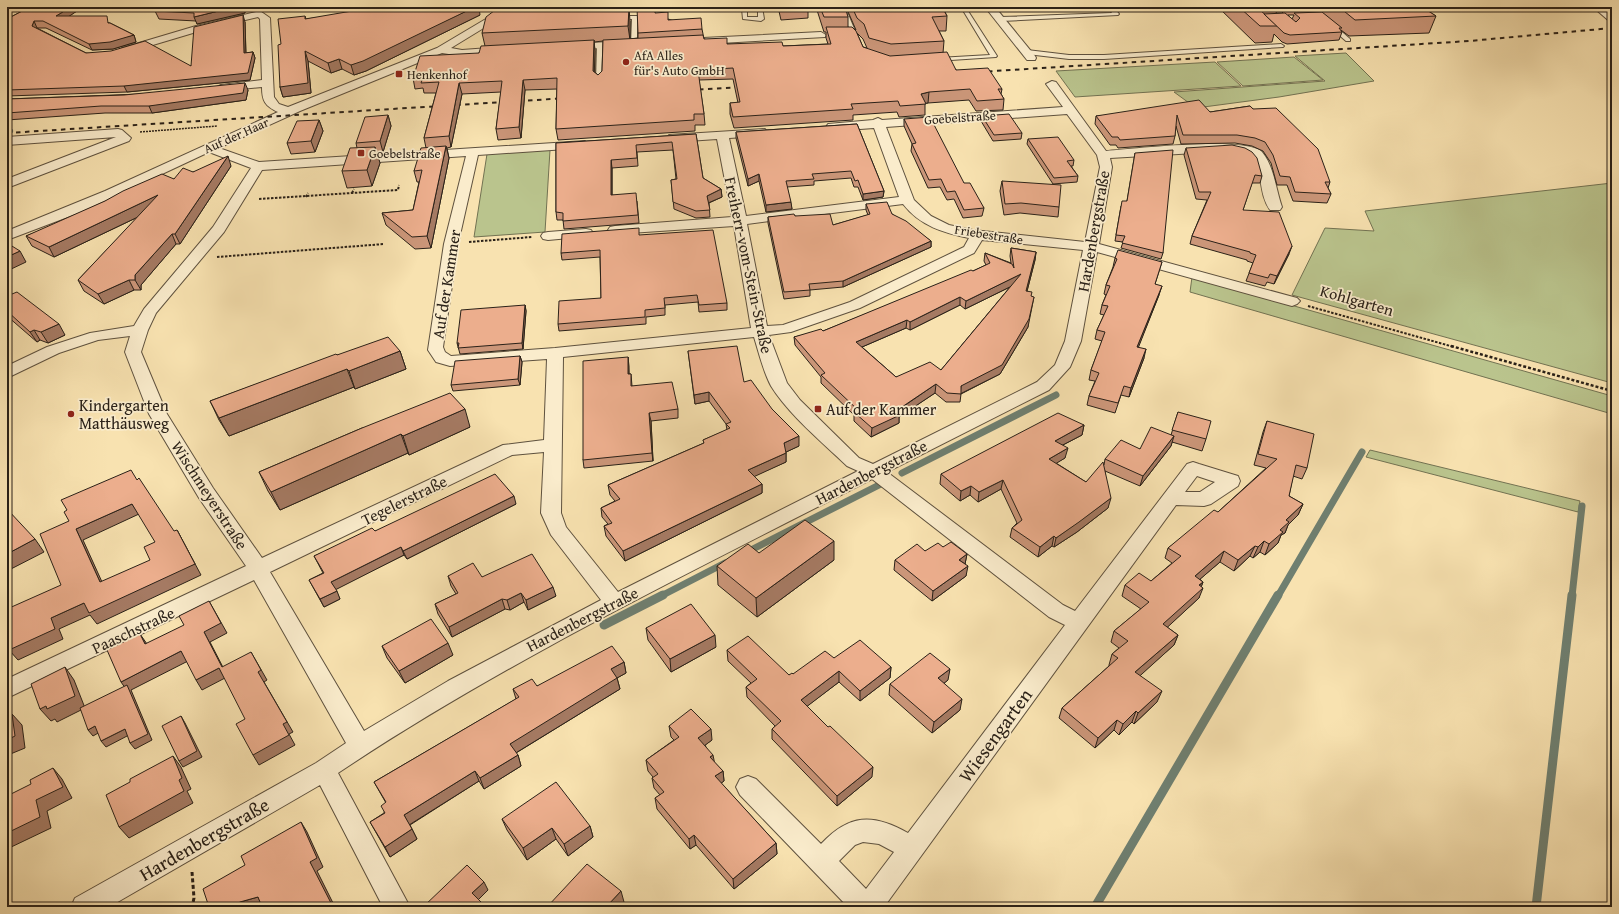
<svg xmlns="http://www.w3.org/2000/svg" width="1619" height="914" font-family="'Gentium Book Plus',serif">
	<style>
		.green { fill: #bac48d; stroke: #727252 }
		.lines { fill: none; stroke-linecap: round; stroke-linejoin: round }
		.stream-far2 { stroke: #6f7f70; stroke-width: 4.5 }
		.stream-far1 { stroke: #6f7f70; stroke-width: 7 }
		.stream { stroke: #6f7f70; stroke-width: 9 }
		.lane-casing { stroke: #5e513e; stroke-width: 2 }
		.street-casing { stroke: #5e513e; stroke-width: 2 }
		.path-far3 { stroke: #2a2118; stroke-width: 1.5; stroke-dasharray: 2 1; stroke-linecap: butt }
		.path-far2 { stroke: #2a2118; stroke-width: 2; stroke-dasharray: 2.5 1.5; stroke-linecap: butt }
		.path-far1 { stroke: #2a2118; stroke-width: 2.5; stroke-dasharray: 3 2; stroke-linecap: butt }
		.path { stroke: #2a2118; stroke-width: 3; stroke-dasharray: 4 2.5; stroke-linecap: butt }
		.lane { fill: #faeccc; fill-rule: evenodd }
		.street { fill: #faeccc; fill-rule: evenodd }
		.rail { stroke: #2a2118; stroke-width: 2; stroke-dasharray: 4.5 4.5; stroke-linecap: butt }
		.wall { fill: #cb9679; stroke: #2a2118; fill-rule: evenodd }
		.shaded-wall { fill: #a57a63; stroke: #2a2118 }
		.building { fill: #ecae8d; stroke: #2a2118; fill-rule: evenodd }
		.poi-dot { fill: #8f2418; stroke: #faeccc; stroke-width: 1.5 }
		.labels { text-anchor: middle; stroke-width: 3.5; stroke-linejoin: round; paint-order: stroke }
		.far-poi-label { font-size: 13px; fill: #2a2118; stroke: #faeccc; text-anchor: start }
		.far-street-label { font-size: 13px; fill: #2a2118; stroke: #faeccc }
		.street-label { font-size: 16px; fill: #2a2118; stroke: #faeccc }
		.poi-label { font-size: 16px; fill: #2a2118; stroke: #faeccc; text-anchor: start }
		.near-street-label { font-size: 19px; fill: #2a2118; stroke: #faeccc }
	</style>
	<rect width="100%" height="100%" fill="#f8e2b0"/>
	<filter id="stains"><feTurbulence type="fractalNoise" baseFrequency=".005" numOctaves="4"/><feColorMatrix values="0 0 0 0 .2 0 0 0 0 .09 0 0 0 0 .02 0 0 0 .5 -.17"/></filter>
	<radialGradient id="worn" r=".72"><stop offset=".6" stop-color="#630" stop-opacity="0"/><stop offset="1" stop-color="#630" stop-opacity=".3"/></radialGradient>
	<g class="green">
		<path d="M1346 53 1374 81 1279 97 1196 108 1174 92 1325 81 1295 56Z"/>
		<path d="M1294 57 1323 80 1243 86 1217 62Z"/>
		<path d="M1215 62 1241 86 1075 97 1056 71Z"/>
		<path d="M550 150 545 232 474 237 487 154Z"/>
		<path d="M1612 183V383L1292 295 1325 228 1374 231 1365 211Z"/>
		<path d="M1192 277 1612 396V414L1190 292Z"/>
		<path d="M1370 450 1580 501 1578 512 1366 457Z"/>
	</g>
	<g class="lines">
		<path class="stream-far2" d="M7 131H11"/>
		<g class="stream-far1">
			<path d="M902 473 1056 395"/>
			<path d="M745 553 881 484"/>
			<path d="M661 596 725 563"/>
			<path d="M1278 596 1362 452"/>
			<path d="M1572 596 1582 506"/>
		</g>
		<g class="stream">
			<path d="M604 625 663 595"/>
			<path d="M1095 907 1278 595"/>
			<path d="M1536 907 1572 595"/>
		</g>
		<g class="lane-casing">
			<g id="lane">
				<path d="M744 7H749L747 10V17H758V7H762L764 19 761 21 743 19 742 9Z"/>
				<path d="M841 7H845L858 38H854L850 34Z"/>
				<path d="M961 7H965L966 8 993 7V9H991L968 11 997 56 996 57 936 61V59L938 58 990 55Z"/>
				<path d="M1108 7H1113L1119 14 1118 15 1001 21 998 19 1001 17 1112 13Z"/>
				<path d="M637 16V44L634 46 631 44 632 19 618 20 615 18 618 16Z"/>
				<path d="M1330 25H1334L1350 39V41H1346L1330 27Z"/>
				<path d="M600 43 603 45 602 82 599 84 596 82 597 45Z"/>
				<path d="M1281 44 1284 46 1283 47 1104 59H1069L1027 54 1024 52 1027 50 1069 55H1104Z"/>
			</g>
		</g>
		<g class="street-casing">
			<g id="street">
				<path d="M506 7H518L451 48 462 50 503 47 508 50 507 52 462 56 442 53 300 111 219 148 259 162 585 141 587 144 585 147 581 148 478 155 458 244 443 347 445 352 451 356 555 348 751 328 734 226 615 234 610 233 608 230 610 227 615 226 732 217 717 139 673 142 669 141 667 138 669 135 765 129 767 132 765 135 761 136 729 138 746 216 899 197 874 128 832 131 828 130 826 127 828 124 873 120 878 118 882 120 1063 107 1046 84 1052 81 1056 82 1106 151C1133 149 1246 136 1262 152 1274 166 1276 190 1282 207L1280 210H1270C1253 185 1271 155 1230 151L1110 158 1112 167 1099 244 1297 298 1300 301 1297 304 1292 306 1097 252 1081 341 1070 367 1049 390 887 472 1063 605 1075 611 1187 464 1193 462 1199 464 1238 476 1240 481 1238 486 1211 504 1204 506 1176 505 884 907H848L740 795 736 787 740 779 748 776 756 779 821 844C849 814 873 813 908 833L1065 625 1049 617 872 479C692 572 507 660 338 773L410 907H383L320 785 109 907H71L75 898 316 763 346 743 254 580 7 698V679L246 566 199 498 149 414 125 352 130 336 98 340 59 353 7 378V366L47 347 90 333 134 326 144 309 213 227 251 168 209 152 81 212 7 240V231L105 191 278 112C265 106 262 101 262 87L221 91 215 88 221 85 262 80 260 19 258 17 203 30 126 53 121 50 122 48 196 26 260 11 270 18 274 97 279 104 288 107 437 48ZM1067 114 1097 155 1100 167 1085 242 973 230 949 225 931 216 914 200 886 127ZM466 156 444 244 428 350 436 362 450 366 547 359 544 440 503 445 262 558 213 488 167 414 141 352 148 330 156 313 224 232 262 170ZM903 204C920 226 944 233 969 238L964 247 850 302 783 325 767 326 747 224ZM982 240 1083 250 1065 341 1055 365 1037 382 873 464 859 458 800 400 787 383 769 335 791 332 860 308 974 253ZM754 337C759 353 763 371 771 386 789 415 822 442 847 466L858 471 618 592 566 527 561 513 563 357ZM544 452 541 513 551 535 601 600 448 681 364 731 270 572 512 455ZM1197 476 1215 482 1200 492H1185ZM863 842 879 844 894 852 866 889 839 861 855 845Z"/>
				<path d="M985 7H995L1035 56 1036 58 1035 60H1027Z"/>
				<path d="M1593 7H1604L1612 13V21L1608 20Z"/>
				<path d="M821 32 826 35 825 37 703 44 698 41 703 38Z"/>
				<path d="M627 41 632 44 631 46 571 50 566 47 571 44Z"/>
				<path d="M118 129 122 130 131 138 129 141 7 188V179L116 137 7 145V137Z"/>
				<path d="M586 229 591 230 593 233 591 236 548 240 543 239 541 236 543 233 548 232Z"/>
			</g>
		</g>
		<path class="path-far3" d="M140 132 217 126"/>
		<g class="path-far2">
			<path d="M352 193 354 189"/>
			<path d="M306 197 308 193"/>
			<path d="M259 199 398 190 399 185"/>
			<path d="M469 242 532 237"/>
			<path d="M217 257 384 244"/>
			<path d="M1308 306 1454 347"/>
		</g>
		<path class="path-far1" d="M1451 346 1612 391"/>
		<path class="path" d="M192 872 194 898 192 907"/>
		<use href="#lane" class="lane"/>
		<use href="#street" class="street"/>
		<g class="rail">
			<path d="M979 72 1469 41 1612 28"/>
			<path d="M690 90 746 87"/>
			<path d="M7 133 568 98"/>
		</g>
	</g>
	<g class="wall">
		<path d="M30 7H83L69 16 110 23 134 35 136 42 113 49 92 50 46 28H37L86 53 191 66 245 22 246 53 253 52 255 58 250 80 127 92 7 96V19Z"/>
		<path d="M163 7H267L266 10 245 9V13L197 24 196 21 159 19 155 11Z"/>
		<path d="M778 7H807L808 10V18L781 20Z"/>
		<path d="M816 7H845L848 17V27L856 30 846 7H950V10H944L947 16 946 31H939L944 41 943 53 956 70 1002 89 1001 94 1004 99 1003 110 976 111 969 100 928 103H925V115L899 117 897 112 853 115V120L734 128 730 114V103H738L733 79 699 80 704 114 705 125H695V131L558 140 556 129 557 89 525 90 521 138 498 140 496 129 501 92 462 94 451 147 447 148 449 158 431 248 415 249 386 225 382 213 413 210 419 182H417L414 171 426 148 424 138 436 93H424L423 88 415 89 413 78 479 53 485 46 482 33 559 11 630 21V39L638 38V33L655 13 668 19 702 29 704 39 727 44 783 46 828 44 826 38V32H824ZM857 33 863 39 867 48 863 47ZM603 41 602 71 598 75 595 72V51L594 42Z"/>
		<path d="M1218 7H1422L1436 16 1429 33 1349 36 1341 30V31L1342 32 1339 40 1287 44 1282 42 1274 34 1272 42 1255 43ZM1278 8 1283 13H1276ZM1288 15H1294L1292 19Z"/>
		<path d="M410 8 480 15 366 71 354 75 342 69 331 73 308 61 311 93 283 97 280 87 305 16 306 19 371 11Z"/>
		<path d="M248 90 246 100 152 113H105L7 120V99Z"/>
		<path d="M1250 106 1330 182 1328 188 1331 194 1327 203 1293 201 1287 185H1277L1271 163 1263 151 1252 146 1235 143 1181 144 1176 126 1175 136 1173 144 1118 148 1116 145H1110L1095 124 1096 116 1210 112Z"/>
		<path d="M388 115 391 126 383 152H376L380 163 372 186 347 188 342 171 357 148 356 143Z"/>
		<path d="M982 116 1022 133 1021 139 993 141 981 121Z"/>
		<path d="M904 119 964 183 984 208 982 216 963 218 954 199 947 200 940 187 928 188 911 151 912 144 904 126Z"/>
		<path d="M319 120 323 131 315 152 291 154 287 143Z"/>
		<path d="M857 124 884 191 883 197 863 200 858 187H854L851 178 814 181V185L787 187 792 209 766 212 759 181 748 186 736 138V132Z"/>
		<path d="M696 134 703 178 721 189 722 197 709 203 710 217 696 218 674 209 671 180 676 179 673 150 637 152 638 166 612 168V195L637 201 639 223 564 229 563 220H557L556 212V143Z"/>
		<path d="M1028 139 1074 160 1073 166H1071L1078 176 1077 182 1053 184 1027 144Z"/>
		<path d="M1186 148 1262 176 1260 183H1252L1243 210 1289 254 1274 284 1267 282 1265 286 1246 281 1253 263 1247 261V260L1190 244 1192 236 1207 200 1196 199 1184 155Z"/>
		<path d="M1135 153 1163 253 1161 259 1121 248 1123 242 1115 241 1121 206 1127 201Z"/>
		<path d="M231 166 180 244H176L141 285V290H134L104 304 84 291 78 280 138 217 54 257 32 246 26 236 174 179 193 172Z"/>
		<path d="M1002 181 1059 207 1058 217 1020 213 1004 215 1000 191Z"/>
		<path d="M866 204 892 214 931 241V247L843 287 810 290V296L784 299 768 223V217L795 216 833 225 868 215 866 210Z"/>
		<path d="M639 235 727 303V310L699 312 698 302 665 305V315L646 317V324L559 331 558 324 601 298 600 257 562 260 561 253Z"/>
		<path d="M1011 248 1036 252 1035 260 1027 291 1031 296 1028 327 1000 374 961 394 960 402H946L935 393 899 417V423L871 437 854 421V415L821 383V377L795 345 794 337 823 331 973 271 986 265 984 261 985 253 1011 263 1010 256ZM1010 287 941 370 896 377 862 347 906 328 910 330 960 305 965 309Z"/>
		<path d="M1115 258 1162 262 1155 284 1159 295 1138 347 1144 358 1129 397 1121 395 1115 413 1087 405 1089 396 1095 381 1089 380 1091 370 1102 341 1095 339 1097 330 1104 315 1100 314 1102 305 1106 295 1104 294 1106 285 1113 267Z"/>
		<path d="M7 296 65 335 48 343 40 340 37 342 7 316Z"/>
		<path d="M525 305 526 311 523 349 460 354 457 343Z"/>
		<path d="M400 351 406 369 355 389 354 387 229 436 219 420 210 401 337 355Z"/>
		<path d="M688 351 744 382 799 446 786 452V462L754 476 762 484V493L625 561 606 536 604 526 608 524 602 517 601 508 615 501 610 495 608 485 704 443 703 440 727 430 726 424 709 401 695 404Z"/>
		<path d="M520 356 522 362 520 385 453 391 451 385Z"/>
		<path d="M628 357 629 374H631L632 386 678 409V418L651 421 653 461 584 468 583 460Z"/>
		<path d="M1178 412 1206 439 1202 451 1172 442 1171 446 1140 486 1105 471 1108 508 1077 532 1054 547 1052 546 1038 557 1010 537 1012 528 1017 523 1001 489 978 502 970 495 960 501 940 484 941 474 1084 425 1082 435 1063 445 1065 458 1056 463 1086 482 1104 465 1105 459 1140 449 1171 435Z"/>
		<path d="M1267 421 1307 468 1302 479 1293 476 1289 496 1303 504 1298 515 1288 525 1285 533 1281 535 1278 543 1265 555 1260 552 1253 558 1250 556 1234 571 1220 562 1200 579 1203 582 1201 587 1199 598 1167 627 1178 635 1174 645 1140 675 1157 702 1134 724 1132 722 1119 735 1114 730 1095 748 1059 718 1062 708 1109 666V665L1112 654 1119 648 1111 642 1114 631 1141 609 1122 596 1125 585 1151 581 1172 563 1165 558 1168 548 1218 512 1266 468 1254 465 1263 432Z"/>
		<path d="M470 427 409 455 408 453 280 510 268 491 259 472 362 428Z"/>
		<path d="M516 504 407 559 404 555 335 589 340 599 324 607 309 580 323 573 314 556 375 531Z"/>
		<path d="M943 547 967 554 965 564 966 576 932 601 894 570 895 560 925 551Z"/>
		<path d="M759 553 834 560 757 617 718 585 717 566Z"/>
		<path d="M448 576 482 577 556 596 528 610 524 602 510 610 505 609 452 637 438 614 435 604 456 594 451 586Z"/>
		<path d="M646 628 716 647 671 672 648 640Z"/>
		<path d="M382 646 453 655 405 683 387 658Z"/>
		<path d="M727 650 789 675 793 674 834 658 891 667 890 678 860 701 839 682 807 706 872 777 837 806 772 739V729L775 726 747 697 746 687 751 683 728 661Z"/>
		<path d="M624 662 626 673 617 678 620 689 516 753 518 755 521 766 484 789 479 781 410 825 417 839 390 857 370 822 384 813 386 803 374 782 516 699 513 689 537 686Z"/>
		<path d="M948 680 944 683 960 710 932 733 889 695 890 684Z"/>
		<path d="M669 726 712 740 705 745 714 762 723 771 724 781 721 783 776 843 777 854 734 889 696 845 690 849 657 809 655 798 660 795 654 788 652 778 653 777 648 771 646 760 674 740 671 737Z"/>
		<path d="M502 819 590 826 593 837 568 856 556 839 527 860 507 830Z"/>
	</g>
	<g class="shaded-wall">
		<path d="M71 7H83L59 23 56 16Z"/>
		<path d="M235 7H244L245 13 197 24 194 17Z"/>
		<path d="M278 7H285L279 12 277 8Z"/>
		<path d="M475 7H479L480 15 366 71 354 75 351 65Z"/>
		<path d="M555 7H558L559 12 554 11Z"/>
		<path d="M629 8 630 21V40L628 26Z"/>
		<path d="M243 15 245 22 246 60 244 53Z"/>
		<path d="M34 21 37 28 35 32 32 26Z"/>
		<path d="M134 35 136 42 113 49 92 50 89 44Z"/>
		<path d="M594 40 595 51 594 82 593 71Z"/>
		<path d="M305 51 308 61 311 93 283 97 280 87Z"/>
		<path d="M253 52 255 58 250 80 127 92 124 86Z"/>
		<path d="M339 59 342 69 331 73 328 63Z"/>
		<path d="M523 80 525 90 521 138 519 127Z"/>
		<path d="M245 83 248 90 246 100 152 113 149 106Z"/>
		<path d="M459 83 462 94 451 147 449 136Z"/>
		<path d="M929 92 928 103 920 104 921 94Z"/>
		<path d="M388 115 391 126 383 152 380 141Z"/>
		<path d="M319 120 323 131 315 152 311 141Z"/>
		<path d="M446 146 449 158 431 248 427 236Z"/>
		<path d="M375 147 380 163 372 186 367 170Z"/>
		<path d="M228 156 231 166 180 244 175 234Z"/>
		<path d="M611 160 612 168V203L611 195Z"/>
		<path d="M759 174V181L748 186V179Z"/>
		<path d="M721 189 722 197 708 203 707 196Z"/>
		<path d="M884 191 883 197 863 200V194Z"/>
		<path d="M158 195 163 205 54 257 49 247Z"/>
		<path d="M791 202 792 209 766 212V205Z"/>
		<path d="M172 234 176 244 141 285V290L135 280V275Z"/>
		<path d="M931 241V247L843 287V281Z"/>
		<path d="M1292 246 1289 254 1274 284 1277 276Z"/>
		<path d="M20 251 26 262 7 271V257Z"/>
		<path d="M1036 252 1035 260 1025 299 1026 291Z"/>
		<path d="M1021 274 1020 282 965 309 966 301Z"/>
		<path d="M129 280 134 290 104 304 98 294Z"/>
		<path d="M1162 286 1159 295 1135 356 1137 347Z"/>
		<path d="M960 297V305L910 330V322Z"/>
		<path d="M1034 297 1028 327 1000 374 960 394 961 386Z"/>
		<path d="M525 305 526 311 523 349 522 343Z"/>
		<path d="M907 320 906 328 855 350 856 342Z"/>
		<path d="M59 324 65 335 48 343 41 332Z"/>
		<path d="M34 330 40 340 37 342 30 332Z"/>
		<path d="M1146 349 1144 358 1129 397 1131 388Z"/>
		<path d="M400 351 406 369 355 389 349 371Z"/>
		<path d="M520 356 522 362 520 385 518 379Z"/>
		<path d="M628 357 629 366V383L628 374Z"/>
		<path d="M347 369 354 387 229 436 219 418Z"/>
		<path d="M936 384 935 393 899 417V423L871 437 872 428Z"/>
		<path d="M709 392V401L695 404 694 395Z"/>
		<path d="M465 409 470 427 409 455 403 436Z"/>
		<path d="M649 413 651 421 653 461 652 453Z"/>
		<path d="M1084 425 1082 435 1053 450 1055 441Z"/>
		<path d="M401 434 408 453 280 510 271 492Z"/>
		<path d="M799 436V446L784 453V443Z"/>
		<path d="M1174 436 1171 446 1140 486 1143 476Z"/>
		<path d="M1068 448 1065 458 1047 469 1049 459Z"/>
		<path d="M786 453V462L749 479 748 470Z"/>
		<path d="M1003 480 1001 489 978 502 979 492Z"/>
		<path d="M762 484V493L625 561 623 551Z"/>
		<path d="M971 486 970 495 960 501 961 491Z"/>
		<path d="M514 496 516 504 407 559 403 551Z"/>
		<path d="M1111 498 1108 508 1077 532 1054 547 1056 538Z"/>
		<path d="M132 504 139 514 83 540 107 593 100 582 76 529Z"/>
		<path d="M1303 504 1298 515 1288 525 1285 533 1281 535 1278 543 1265 555 1269 544 1286 520Z"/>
		<path d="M177 530 201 575 97 624 90 615 59 629 63 639 18 660 9 650 51 618 84 603 195 564Z"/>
		<path d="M1054 536 1052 546 1038 557 1040 547Z"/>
		<path d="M35 539 44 552 7 571V554Z"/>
		<path d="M834 541V560L757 617 756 598Z"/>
		<path d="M1264 541 1260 552 1253 558 1258 547Z"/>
		<path d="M1255 546 1250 556 1234 571 1238 560Z"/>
		<path d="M401 547 404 555 335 590 331 582Z"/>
		<path d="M1224 551 1220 562 1191 587 1195 576Z"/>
		<path d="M967 554 965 564 959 560Z"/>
		<path d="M968 566 966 576 932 601 933 591Z"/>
		<path d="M1203 582 1200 590 1203 588 1199 598 1159 635 1163 624Z"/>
		<path d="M553 587 556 596 528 610 526 600Z"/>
		<path d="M337 591 340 599 324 607 320 599Z"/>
		<path d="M521 593 524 602 510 610 507 600Z"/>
		<path d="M502 599 505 609 452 637 449 627Z"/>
		<path d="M209 601 227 633 210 642 228 677 222 667 204 632Z"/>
		<path d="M140 634 147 644H145Z"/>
		<path d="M715 635 716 647 671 672 670 659Z"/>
		<path d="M1178 635 1174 645 1132 683 1135 672Z"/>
		<path d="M448 643 453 655 405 683 399 671Z"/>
		<path d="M181 651 188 661 131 690 152 740 135 749 130 743 128 692 121 682Z"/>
		<path d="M251 652 267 680 264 682 293 732 289 734 295 745 259 765 253 755 258 672Z"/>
		<path d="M624 662 626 673 617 678 620 689 514 754 510 744 611 669Z"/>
		<path d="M65 667 74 680 85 708 57 722 55 719 51 721 40 709Z"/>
		<path d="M891 667 890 678 860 701V691Z"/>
		<path d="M219 668 225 678 202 690 196 680Z"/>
		<path d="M950 669 948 680 937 689 938 678Z"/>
		<path d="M839 671V682L801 711V700Z"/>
		<path d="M1162 691 1157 702 1134 724 1138 713Z"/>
		<path d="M962 699 960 710 932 733 934 722Z"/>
		<path d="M1136 711 1132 722 1119 735 1123 724Z"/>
		<path d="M12 714 22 725 25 748 8 755 7 754V740Z"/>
		<path d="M181 716 185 723 202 757 183 767 179 761Z"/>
		<path d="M1117 720 1114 730 1095 748 1098 738Z"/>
		<path d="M95 726 100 732 93 736 88 730Z"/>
		<path d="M125 729 129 735 106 747 101 741Z"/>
		<path d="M711 729 712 740 700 749 698 738Z"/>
		<path d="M518 755 521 766 484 789 480 778Z"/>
		<path d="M713 755 715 765 710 757Z"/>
		<path d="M173 756 181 767 191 789 187 791 193 803 129 838 119 827Z"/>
		<path d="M873 767 872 777 837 806V796Z"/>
		<path d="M53 768 62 779 72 798 47 811 51 828 7 849V833L36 800Z"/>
		<path d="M475 771 479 781 409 825 404 815Z"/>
		<path d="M723 771 724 781 716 787 715 776Z"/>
		<path d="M301 822 307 832 323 867 317 871 335 907H325L310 862Z"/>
		<path d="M590 826 593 837 568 856 564 844Z"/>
		<path d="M552 828 556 839 527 860 523 848Z"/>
		<path d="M412 829 417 839 390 857 385 847Z"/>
		<path d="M694 835 696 845 690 849 689 839Z"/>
		<path d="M776 843 777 854 734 889 733 879Z"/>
		<path d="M484 882 488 890 476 902 472 893Z"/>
		<path d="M621 891 624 902 619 907H606Z"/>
		<path d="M258 897 263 907H232L240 902Z"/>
	</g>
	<g class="building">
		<path d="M30 7H71L56 16H107L108 23H110L134 35 110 42 89 44 43 21H34L32 26 86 53 111 51 145 41 191 66 194 27 243 15 244 53 253 52 248 73 124 86 7 90V19Z"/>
		<path d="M163 7H235L194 17V13L155 11Z"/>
		<path d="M387 7H410V8L429 7H475L363 61 351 65 339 59 328 63 305 51 308 83 280 87 278 45 281 44 278 19 305 16V19L352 11 370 9 371 11Z"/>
		<path d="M499 7H555L554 11 629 8 628 26 482 33 486 17Z"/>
		<path d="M637 7H655V13L668 12V20L701 18 702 29 638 33Z"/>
		<path d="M780 7H807L808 10 781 11Z"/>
		<path d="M820 7H845L848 17H824Z"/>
		<path d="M852 7H942L947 16 932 17 944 41 891 44 869 38 864 24 857 18Z"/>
		<path d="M1239 7H1257L1277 26H1260Z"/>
		<path d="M1339 7H1422L1436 16 1355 20Z"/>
		<path d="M1322 12 1342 28H1339L1342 32 1290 35 1284 33 1264 14 1285 13 1296 22 1300 18 1294 13Z"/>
		<path d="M826 27H852L856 31 863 47 890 56 947 52 956 70 988 68 1002 89H998L1004 99 977 101 970 89 929 92 921 94 926 104 900 106 898 101 851 104 853 109 733 117 730 103 740 102 733 68 698 70 704 114H694V120L556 129 557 78 523 80 519 127 496 129 502 81 459 83 449 136 424 138 439 82 421 83 423 78H413L420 56 479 53 481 46 594 40 593 71 598 75 602 71 603 40 703 35 704 39 727 38V44L782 42 783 46 831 44Z"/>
		<path d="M245 83 243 93 149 106H101L7 113V99L124 95Z"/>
		<path d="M1199 100 1210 112 1250 106 1253 109 1276 108 1318 149 1330 182H1325L1331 194 1295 192 1290 177 1280 176 1273 155 1265 142 1255 138 1237 135H1183L1177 115 1175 136 1120 140 1118 137H1112L1096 116Z"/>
		<path d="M1009 114 1022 133 994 135 982 116Z"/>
		<path d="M388 115 380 141 356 143 365 117Z"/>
		<path d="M930 117 964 183H970L984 208 964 210 955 191 947 192 941 179 929 180 912 144 916 143 904 119Z"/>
		<path d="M319 120 311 141 287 143 297 121Z"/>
		<path d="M857 124 884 191 863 194 858 180 855 181 851 171 812 174 814 179 786 181 791 202 766 205 759 174 748 179 736 132Z"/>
		<path d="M696 134 703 178 721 189 707 196 710 210 696 211 673 202 671 180 677 179 672 142 636 145 637 158 611 160V195L636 193 638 215 563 221V213L556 212V143Z"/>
		<path d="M1058 137 1074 160 1067 161 1078 176 1054 178 1028 139Z"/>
		<path d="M1232 145 1245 148 1252 152 1257 158 1262 176 1255 175 1243 210 1279 212 1292 246 1277 276 1270 274 1268 278 1249 273 1256 255 1250 253V252L1192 236 1211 192H1199L1186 148Z"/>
		<path d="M446 146 427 236 412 237 382 213 413 210 422 170 414 171 421 148Z"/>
		<path d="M375 147 367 170 342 171 350 148Z"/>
		<path d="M1173 150 1163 253 1122 243 1125 236 1116 235 1122 201H1127L1135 153Z"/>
		<path d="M228 156 175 234H172L135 275V280H129L98 294 78 280 158 195 49 247 26 236 105 201 123 191 162 174 174 179 183 168 193 172Z"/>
		<path d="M1002 181 1061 185 1059 207 1021 203 1005 204Z"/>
		<path d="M887 202 892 214 906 221 931 241 843 281 809 284 810 290 784 292 768 217 794 214 795 216 830 214 833 225 870 214 866 204Z"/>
		<path d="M639 228V235L713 230 727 303 699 305 697 295 664 298 665 308 645 310V317L558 324 559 301 601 298 600 250 561 253 562 234Z"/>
		<path d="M7 243 20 251 7 257Z"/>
		<path d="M1011 248 1036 252 1026 291 1032 292 1031 296 1034 297 1029 319 1002 365 961 386V394L947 393 936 384 896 411 900 415 872 428 855 413 859 411 821 375 825 373 794 337 821 329 823 331 971 270 973 271 990 263 985 253 1012 264 1014 268ZM1021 274 941 370 930 362 896 377 856 342 907 320 910 322 960 297 966 301Z"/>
		<path d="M1118 250 1162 262 1155 284 1162 286 1137 347 1146 349 1131 388 1124 386 1118 403 1089 396 1099 373 1091 370 1105 332 1097 330 1108 306 1102 305 1110 286 1106 285 1117 259 1115 258Z"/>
		<path d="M17 292 59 324 41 332 34 330 30 332 7 311V296Z"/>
		<path d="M525 305 522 343 458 348 459 343H457L461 310Z"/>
		<path d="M388 337 400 351 349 371 347 369 219 418 210 401 336 354 337 355Z"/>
		<path d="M737 346 744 382 751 380 772 409 799 436 784 443 786 453 748 470 762 484 623 551 604 526 612 523 601 508 620 499 608 485 704 443 703 440 730 428 726 424 731 422 709 392 694 395 688 351Z"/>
		<path d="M520 356 518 379 451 385 455 361Z"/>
		<path d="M628 357V374H631V386L672 382 678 409 649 413 652 453 583 460V361Z"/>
		<path d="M450 393 465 409 403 436 401 434 271 492 259 472 362 428Z"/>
		<path d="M1178 412 1211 421 1206 439 1172 430Z"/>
		<path d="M1058 413 1084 425 1055 441 1068 448 1049 459 1086 482 1103 462 1111 498 1079 522 1056 538 1054 536 1040 547 1012 528 1022 520 1003 480 979 492 971 486 961 491 941 474Z"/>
		<path d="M1267 421 1314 434 1307 468 1296 465 1289 496 1303 504 1286 520 1289 522 1280 530 1283 532 1269 544 1264 541 1258 547 1255 546 1238 560 1224 551 1195 576 1203 582 1199 585 1203 588 1163 624 1178 635 1135 672 1162 691 1138 713 1136 711 1123 724 1117 720 1098 738 1062 708 1118 658 1112 654 1128 641 1114 631 1149 602 1125 585 1139 573 1151 581 1181 556 1168 548 1214 510 1218 512 1277 459 1258 454Z"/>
		<path d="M1151 427 1174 436 1143 476 1105 459 1121 440 1140 449Z"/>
		<path d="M131 470 137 480 139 478 174 531 177 530 195 564 89 613 84 603 51 618 55 629 9 650 7 643V609L61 585 40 534 69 521 64 512 67 510 61 500ZM132 504 155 542 144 547 150 560 100 582 76 529Z"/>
		<path d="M495 474 514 496 403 551 401 547 331 582 337 591 320 599 309 580 324 573 314 556 372 528 375 531Z"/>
		<path d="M7 509 35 539 7 554Z"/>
		<path d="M805 520 834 541 756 598 717 566 748 544 759 553Z"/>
		<path d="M951 542 967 554 959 560 968 566 933 591 895 560 917 544 925 551 938 543 943 547Z"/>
		<path d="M532 554 553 587 526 600 521 593 507 600 502 599 449 627 435 604 458 593 448 576 473 563 482 577Z"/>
		<path d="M209 601 221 623 204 632 222 667 251 652 261 670 258 672 287 722 283 724 289 735 253 755 236 724 245 719 219 668 196 680 181 651 121 682 107 650 140 634 145 644 184 625 179 616Z"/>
		<path d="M691 604 715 635 670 659 646 628Z"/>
		<path d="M431 619 448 643 399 671 382 646Z"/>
		<path d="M748 636 789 675 792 673 793 674 825 651 834 658 860 640 891 667 860 691 839 671 801 700 828 727 830 726 873 767 837 796 772 729 781 721 746 687 757 679 727 650Z"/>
		<path d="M612 646 624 662 611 669 617 678 510 744 518 755 480 778 475 771 404 815 412 829 385 847 370 822 385 813 381 806 386 802 374 782 519 697 513 689 532 679 537 686Z"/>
		<path d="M930 653 950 669 938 678 962 699 934 722 890 684Z"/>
		<path d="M65 667 75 696 47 709 46 706 40 709 31 684Z"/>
		<path d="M127 685 148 734 130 743 125 729 101 741 95 726 88 730 80 708Z"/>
		<path d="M691 709 711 729 698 738 713 755 710 757 723 771 715 776 776 843 733 879 694 835 689 839 655 798 664 792 652 778 658 774 646 760 679 737 669 726Z"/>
		<path d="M12 714 15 736 7 740V716Z"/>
		<path d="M181 716 197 751 179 761 162 726Z"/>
		<path d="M173 756 182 778 179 780 184 791 119 827 106 795 130 782V779Z"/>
		<path d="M53 768 63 787 36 800 40 817 7 833V796L31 784 30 780Z"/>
		<path d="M556 782 590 826 564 844 552 828 523 848 502 819Z"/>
		<path d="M301 822 317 858 310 862 331 903 325 907H262L258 897 240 902 232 907H209L203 889 245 865 241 856Z"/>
		<path d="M587 864 621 891 606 907H547Z"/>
		<path d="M467 865 484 882 472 893 486 907H423Z"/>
	</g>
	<g class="poi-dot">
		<circle cx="626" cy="62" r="4"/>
		<rect x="395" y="70" width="8" height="8" rx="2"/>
		<rect x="357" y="149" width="8" height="8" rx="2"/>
		<rect x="814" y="405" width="8" height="8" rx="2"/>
		<circle cx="71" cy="414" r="4"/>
	</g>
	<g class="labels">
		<g class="far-poi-label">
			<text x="634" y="60">AfA Alles<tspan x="634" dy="15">für's Auto GmbH</tspan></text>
			<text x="407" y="79">Henkenhof</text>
			<text x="369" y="158">Goebelstraße</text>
		</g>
		<g class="far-street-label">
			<text transform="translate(960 117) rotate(-4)" y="5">Goebelstraße</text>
			<text transform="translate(236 135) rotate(-24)" y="5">Auf der Haar</text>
			<text transform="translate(989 234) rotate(9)" y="5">Friebestraße</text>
		</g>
		<g class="street-label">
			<text transform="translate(1093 231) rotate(-80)" y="6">Hardenbergstraße</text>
			<text transform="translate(749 265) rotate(78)" y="6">Freiherr-vom-Stein-Straße</text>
			<text transform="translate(446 284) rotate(-81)" y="6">Auf der Kammer</text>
			<text transform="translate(1357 300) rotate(16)" y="6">Kohlgarten</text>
			<text transform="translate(871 472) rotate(-27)" y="6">Hardenbergstraße</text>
			<text transform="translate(210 495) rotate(57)" y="6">Wischmeyerstraße</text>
			<text transform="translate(404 500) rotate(-26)" y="6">Tegelerstraße</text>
			<text transform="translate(582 619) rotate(-27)" y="6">Hardenbergstraße</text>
			<text transform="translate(133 630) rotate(-25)" y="6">Paaschstraße</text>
		</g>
		<g class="poi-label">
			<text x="79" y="411">Kindergarten<tspan x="79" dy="18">Matthäusweg</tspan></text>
			<text x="826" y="415">Auf der Kammer</text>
		</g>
		<g class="near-street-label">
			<text transform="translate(995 735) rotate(-54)" y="7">Wiesengarten</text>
			<text transform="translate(204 839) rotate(-30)" y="7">Hardenbergstraße</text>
		</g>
	</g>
	<rect width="1619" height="914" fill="none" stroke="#f8e2b0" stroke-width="24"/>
	<rect x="8" y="8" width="1603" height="898" fill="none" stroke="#2a2118" stroke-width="2"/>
	<rect x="12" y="12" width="1595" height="890" fill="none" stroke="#2a2118"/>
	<rect width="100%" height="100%" filter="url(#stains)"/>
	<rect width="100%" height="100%" fill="url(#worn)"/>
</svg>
